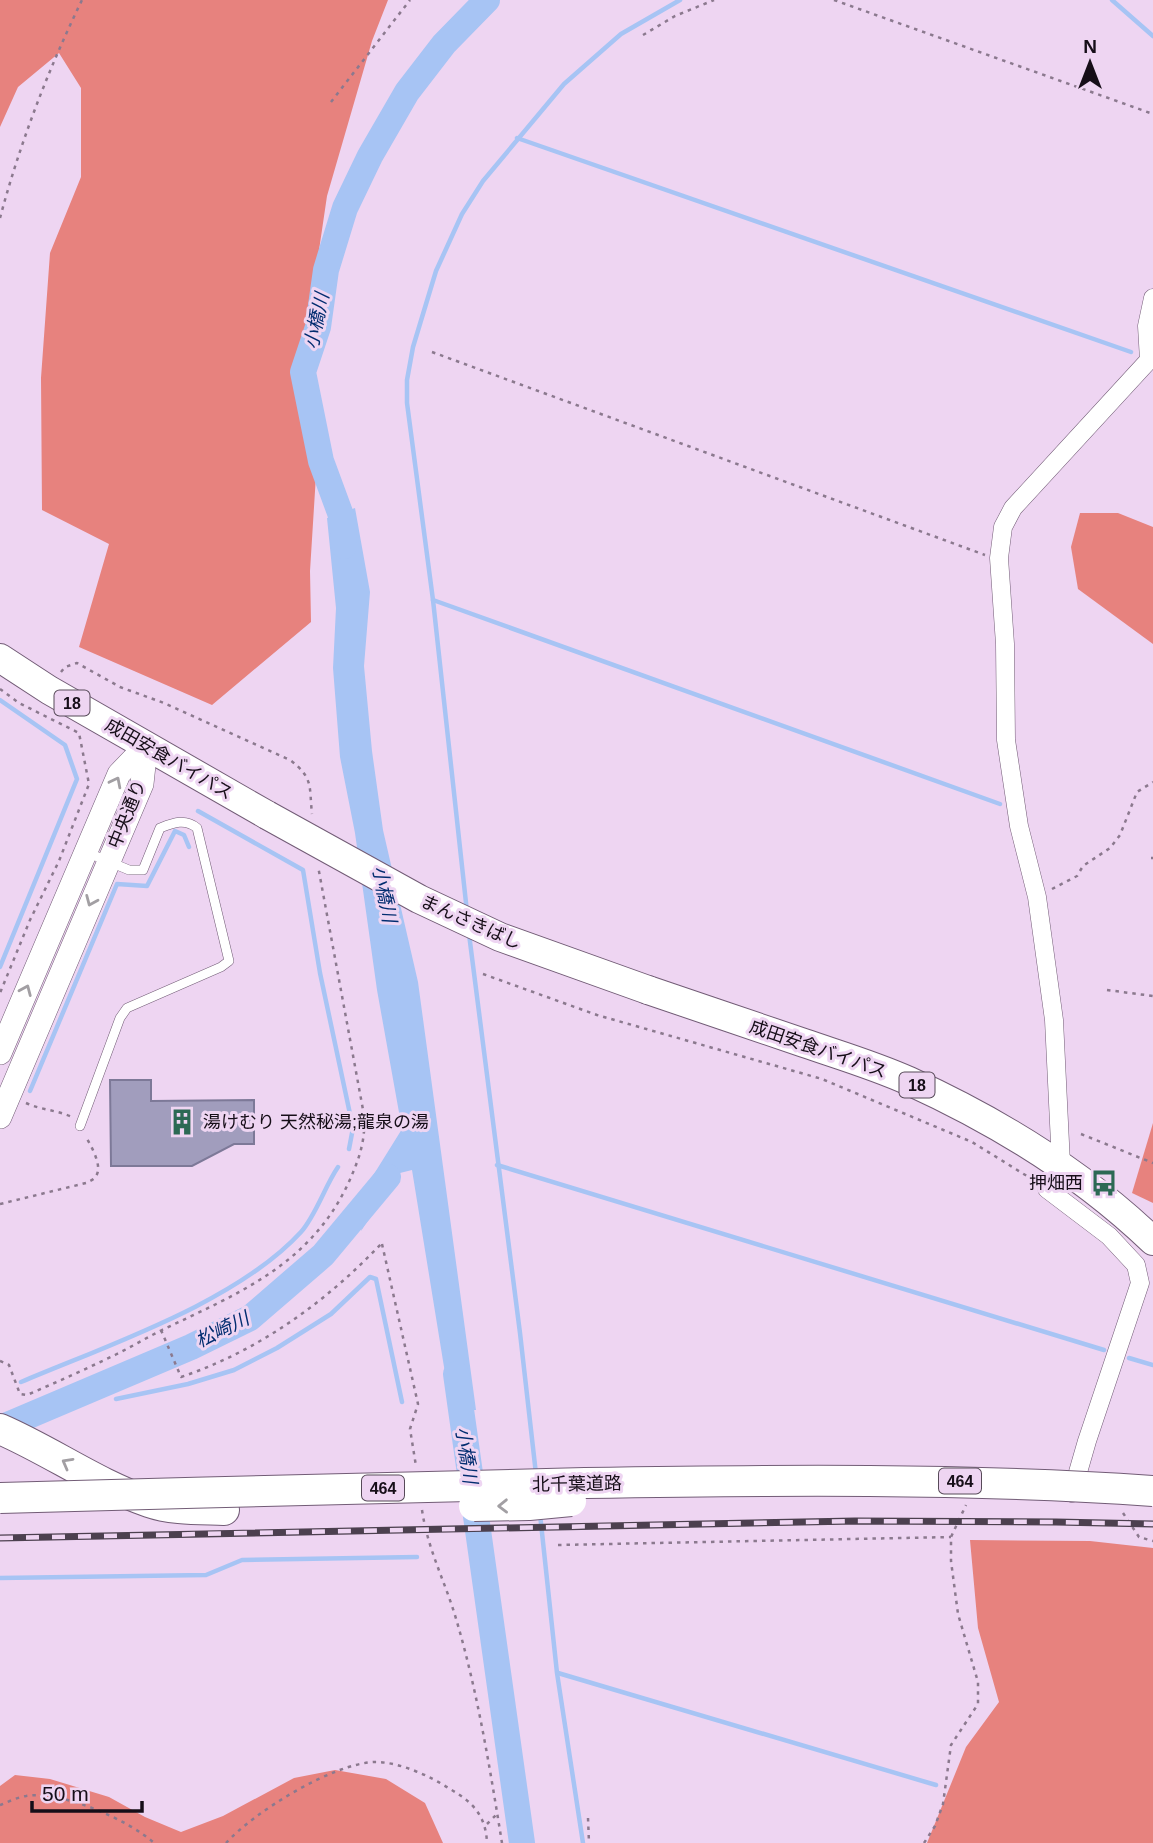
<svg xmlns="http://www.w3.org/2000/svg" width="1153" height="1843" font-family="Helvetica,'Noto Sans JP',sans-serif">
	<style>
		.forest { fill: #e7827e }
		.water { fill: #a7c4f4 }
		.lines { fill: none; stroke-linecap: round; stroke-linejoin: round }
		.stream { stroke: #a7c4f4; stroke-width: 4.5 }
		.river { stroke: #a7c4f4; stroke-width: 26 }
		.building { fill: #a19dbd; stroke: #7d7998; stroke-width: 2 }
		.service-casing { stroke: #725c76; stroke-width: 10 }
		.minor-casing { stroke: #725c76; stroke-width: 19 }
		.tertiary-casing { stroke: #725c76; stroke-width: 24 }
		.primary-casing { stroke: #725c76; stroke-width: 30 }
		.trunk-casing { stroke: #725c76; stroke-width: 32 }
		.path { stroke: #8b798e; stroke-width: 2.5; stroke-dasharray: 3.5 5; stroke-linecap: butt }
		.service { stroke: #fff; stroke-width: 9 }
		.minor { stroke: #fff; stroke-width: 18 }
		.tertiary { stroke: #fff; stroke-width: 23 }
		.primary { stroke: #fff; stroke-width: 28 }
		.trunk { stroke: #fff; stroke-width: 30 }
		.rail-casing { stroke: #4c404f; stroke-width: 7 }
		.rail { stroke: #eed5f2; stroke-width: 4.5; stroke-dasharray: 13; stroke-linecap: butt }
		.primary-bridge-casing { stroke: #725c76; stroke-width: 30; stroke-linecap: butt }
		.trunk-bridge-casing { stroke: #725c76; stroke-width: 32; stroke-linecap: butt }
		.primary-bridge { stroke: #fff; stroke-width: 28 }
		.trunk-bridge { stroke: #fff; stroke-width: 30 }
		.oneway { stroke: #a29fa3 }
		.labels { text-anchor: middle; stroke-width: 6; stroke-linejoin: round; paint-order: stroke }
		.shield { fill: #eed5f2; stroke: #574a59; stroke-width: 2 }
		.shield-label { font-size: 16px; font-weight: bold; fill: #160e18 }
		.street-label { font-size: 18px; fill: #160e18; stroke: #eed5f2 }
		.poi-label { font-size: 18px; fill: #160e18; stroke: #eed5f2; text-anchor: start }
		.water-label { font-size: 19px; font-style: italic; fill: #022d70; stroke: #eed5f2 }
	</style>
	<rect width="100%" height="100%" fill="#eed5f2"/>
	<g class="forest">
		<path d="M0 0H388L372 41 327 196 304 352 316 475 310 571 311 622 212 705 79 647 109 544 42 510 41 378 50 253 81 177V88L59 53 18 87 0 127Z"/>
		<path d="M1080 513H1118L1153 527V644L1078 589 1071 547Z"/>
		<path d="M1153 1123V1203L1132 1193Z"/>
		<path d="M970 1540 1090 1541 1153 1548V1843H927L966 1747 999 1702 978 1628Z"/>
		<path d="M335 1770 386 1779 425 1803 443 1843H0V1786L15 1775 50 1779 109 1797 145 1817 181 1832 223 1816 294 1778Z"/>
	</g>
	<path class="water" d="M355 508 370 592 364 666 372 751 383 830 418 982 476 1410H451L412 1170 400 1173 361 1231 369 1182 402 1129 377 990 355 833 340 757 333 668 336 608 327 518Z"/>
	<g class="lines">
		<g class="stream">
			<path d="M1112 0 1153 36"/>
			<path d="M517 138 1131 352"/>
			<path d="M433 600 1000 804"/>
			<path d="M0 700 65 745 77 779 0 967"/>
			<path d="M198 811 303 870 320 973 353 1128 349 1149"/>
			<path d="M467 912 433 600 407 403V380L413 347 436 271 462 214 483 181 564 84 621 34 680 0"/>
			<path d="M469 934 520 1333 536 1474"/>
			<path d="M30 1091 117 884 147 886 175 831 184 835 189 847"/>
			<path d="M497 1165 1104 1350"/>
			<path d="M1129 1358 1153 1365"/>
			<path d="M21 1382C108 1345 237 1302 301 1232 316 1215 325 1186 338 1167"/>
			<path d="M116 1399 188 1384 234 1370 277 1348 331 1314 370 1277 376 1279 402 1402"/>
			<path d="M540 1514 557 1673 583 1843"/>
			<path d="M0 1578 206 1575 242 1560 417 1557"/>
			<path d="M558 1673 936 1785"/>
		</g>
		<g class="river">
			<path d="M344 546 342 518 321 461 303 372 318 327 326 270 345 208 370 156 407 92 444 44 487 0"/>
			<path d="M456 1374 522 1843"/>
			<path d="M0 1428 191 1347 250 1318 323 1255 388 1177"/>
		</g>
	</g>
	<path class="building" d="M110 1080H151V1101L254 1100V1144H234L192 1166H111Z"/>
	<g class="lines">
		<g class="service-casing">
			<path id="service" d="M80 1126 120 1018 127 1008 221 967 229 961 197 828C185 818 173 823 160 828L143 870H129L86 852"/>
		</g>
		<g class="minor-casing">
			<path id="minor" d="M1072 1493 1087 1441 1140 1283 1136 1265 1109 1236 1047 1189 1061 1164 1054 1020 1037 897 1019 826 1006 740 1005 644 999 558 1003 527 1013 508 1149 360 1147 326 1153 298"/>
		</g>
		<g class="tertiary-casing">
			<g id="tertiary">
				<path d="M0 1053 119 774 146 746"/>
				<path d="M0 1117 142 784 146 746"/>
			</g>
		</g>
		<g class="primary-casing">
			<g id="primary">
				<path d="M0 658 49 690 267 815"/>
				<path d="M648 990C700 1008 752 1025 804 1043 839 1055 876 1066 909 1081 999 1122 1082 1173 1153 1241"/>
			</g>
		</g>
		<g class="trunk-casing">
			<path id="trunk" d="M0 1429C51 1451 96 1484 149 1502 172 1510 200 1509 224 1510"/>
		</g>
		<g class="path">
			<path d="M834 0 1153 114"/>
			<path d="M643 35 675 16 714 0"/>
			<path d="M331 102 410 0"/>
			<path d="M0 218C20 143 48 70 82 0"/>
			<path d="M432 352 985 555"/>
			<path d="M61 672 65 667 77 663 120 687 164 703 290 760C314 778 309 787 312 814"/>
			<path d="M0 689 19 703 79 733 89 784 59 861 30 920 0 993"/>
			<path d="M1151 858H1153"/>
			<path d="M1052 889 1077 876 1083 866 1110 848 1120 835 1137 792 1153 782"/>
			<path d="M483 974 597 1015 822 1079 972 1142 1035 1181"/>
			<path d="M1107 990 1153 996"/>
			<path d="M26 1103C41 1110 57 1110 72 1117"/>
			<path d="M1081 1134 1153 1163"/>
			<path d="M0 1204 86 1183C89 1181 94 1180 96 1176 103 1166 91 1146 86 1137"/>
			<path d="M382 1244 418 1404 410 1429 416 1466"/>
			<path d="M161 1330 181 1377C258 1351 325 1303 381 1244"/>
			<path d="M0 1361 9 1365 20 1394 27 1395C57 1382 86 1369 115 1355 131 1347 146 1338 162 1330 237 1294 308 1266 347 1186 358 1162 366 1142 364 1115L318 866"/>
			<path d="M422 1510C428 1551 446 1583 457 1622 478 1694 490 1769 502 1843"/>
			<path d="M1123 1513 1139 1537 1153 1541"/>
			<path d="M558 1545 951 1537"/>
			<path d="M0 1805C8 1802 18 1797 26 1796 61 1790 129 1820 154 1843"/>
			<path d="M588 1818 589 1843"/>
			<path d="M487 1824 497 1814"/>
			<path d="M226 1843C254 1812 333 1763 375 1762 400 1762 430 1776 450 1789 473 1802 486 1816 487 1843"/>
			<path d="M924 1843 935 1826 943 1804 951 1745 978 1704V1682L958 1614 951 1561V1537L966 1505"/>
		</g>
		<use href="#service" class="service"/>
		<use href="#minor" class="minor"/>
		<use href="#tertiary" class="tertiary"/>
		<use href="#primary" class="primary"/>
		<use href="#trunk" class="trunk"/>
		<g class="rail-casing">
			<path id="rail" d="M0 1538 855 1521 1056 1522 1153 1524"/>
		</g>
		<use href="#rail" class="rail"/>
		<g class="primary-bridge-casing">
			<path id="primary-bridge" d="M267 815 419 899 500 937 648 990"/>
		</g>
		<g class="trunk-bridge-casing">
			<g id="trunk-bridge">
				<path d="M0 1498C195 1493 390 1487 585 1483 775 1480 964 1478 1153 1491"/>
				<path d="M474 1506 529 1505 571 1501"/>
			</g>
		</g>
		<use href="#primary-bridge" class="primary-bridge"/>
		<use href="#trunk-bridge" class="trunk-bridge"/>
	</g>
	<defs><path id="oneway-chevron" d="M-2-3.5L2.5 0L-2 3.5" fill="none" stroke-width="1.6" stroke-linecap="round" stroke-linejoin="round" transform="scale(1.75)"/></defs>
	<g class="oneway">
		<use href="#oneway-chevron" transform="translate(116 782) rotate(-63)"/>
		<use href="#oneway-chevron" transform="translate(91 901) rotate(113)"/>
		<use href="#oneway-chevron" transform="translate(26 990) rotate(-67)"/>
		<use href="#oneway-chevron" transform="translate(67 1463) rotate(-151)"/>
		<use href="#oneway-chevron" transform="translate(503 1506) rotate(179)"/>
	</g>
	<defs>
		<g id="building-bare" transform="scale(2.1)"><path d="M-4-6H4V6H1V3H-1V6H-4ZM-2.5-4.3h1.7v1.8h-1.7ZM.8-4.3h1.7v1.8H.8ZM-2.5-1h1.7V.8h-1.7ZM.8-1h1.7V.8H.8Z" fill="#2c6954" stroke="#eed5f2" stroke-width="2.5" paint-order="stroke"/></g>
		<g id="bus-bare" transform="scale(2.1)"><path d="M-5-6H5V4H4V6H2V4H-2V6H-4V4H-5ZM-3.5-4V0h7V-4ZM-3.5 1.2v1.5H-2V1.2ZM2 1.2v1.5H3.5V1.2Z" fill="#2c6954" stroke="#eed5f2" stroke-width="2.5" paint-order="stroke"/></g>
	</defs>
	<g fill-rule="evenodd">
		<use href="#building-bare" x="182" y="1122"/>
		<use href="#bus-bare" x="1104" y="1183"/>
	</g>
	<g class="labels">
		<g class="shield">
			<rect x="54.5" y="690.5" width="35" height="25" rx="5"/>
			<rect x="899.5" y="1072.5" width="35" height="25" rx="5"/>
			<rect x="939" y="1468.5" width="42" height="25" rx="5"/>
			<rect x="362" y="1475.5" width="42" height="25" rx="5"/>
		</g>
		<g class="shield-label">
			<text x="72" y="709">18</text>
			<text x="917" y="1091">18</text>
			<text x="960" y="1487">464</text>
			<text x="383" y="1494">464</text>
		</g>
		<g class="street-label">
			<text transform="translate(169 759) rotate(30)" y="6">成田安食バイパス</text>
			<text transform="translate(127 814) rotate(-68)" y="6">中央通り</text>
			<text transform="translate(471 922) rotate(24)" y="6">まんさきばし</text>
			<text transform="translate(818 1049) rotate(19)" y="6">成田安食バイパス</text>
			<text transform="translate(577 1484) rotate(-1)" y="6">北千葉道路</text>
		</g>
		<g class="poi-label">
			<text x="203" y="1128">湯けむり 天然秘湯;龍泉の湯</text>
			<text x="1083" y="1189" text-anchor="end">押畑西</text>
		</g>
		<g class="water-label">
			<text transform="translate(316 321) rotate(-78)" y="7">小橋川</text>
			<text transform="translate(385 894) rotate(79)" y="7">小橋川</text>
			<text transform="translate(222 1329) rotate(-26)" y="7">松崎川</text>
			<text transform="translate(467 1455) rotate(82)" y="7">小橋川</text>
		</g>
	</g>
	<g transform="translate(1090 63)" stroke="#eed5f2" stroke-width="5" paint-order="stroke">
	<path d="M0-5L12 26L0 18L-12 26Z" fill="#160e18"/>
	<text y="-10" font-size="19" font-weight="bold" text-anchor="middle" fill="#160e18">N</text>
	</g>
	<path d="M32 1801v10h110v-10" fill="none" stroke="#160e18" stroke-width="3.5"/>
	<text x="42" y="1801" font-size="21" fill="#160e18" stroke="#eed5f2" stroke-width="5" paint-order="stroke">50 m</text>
</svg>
